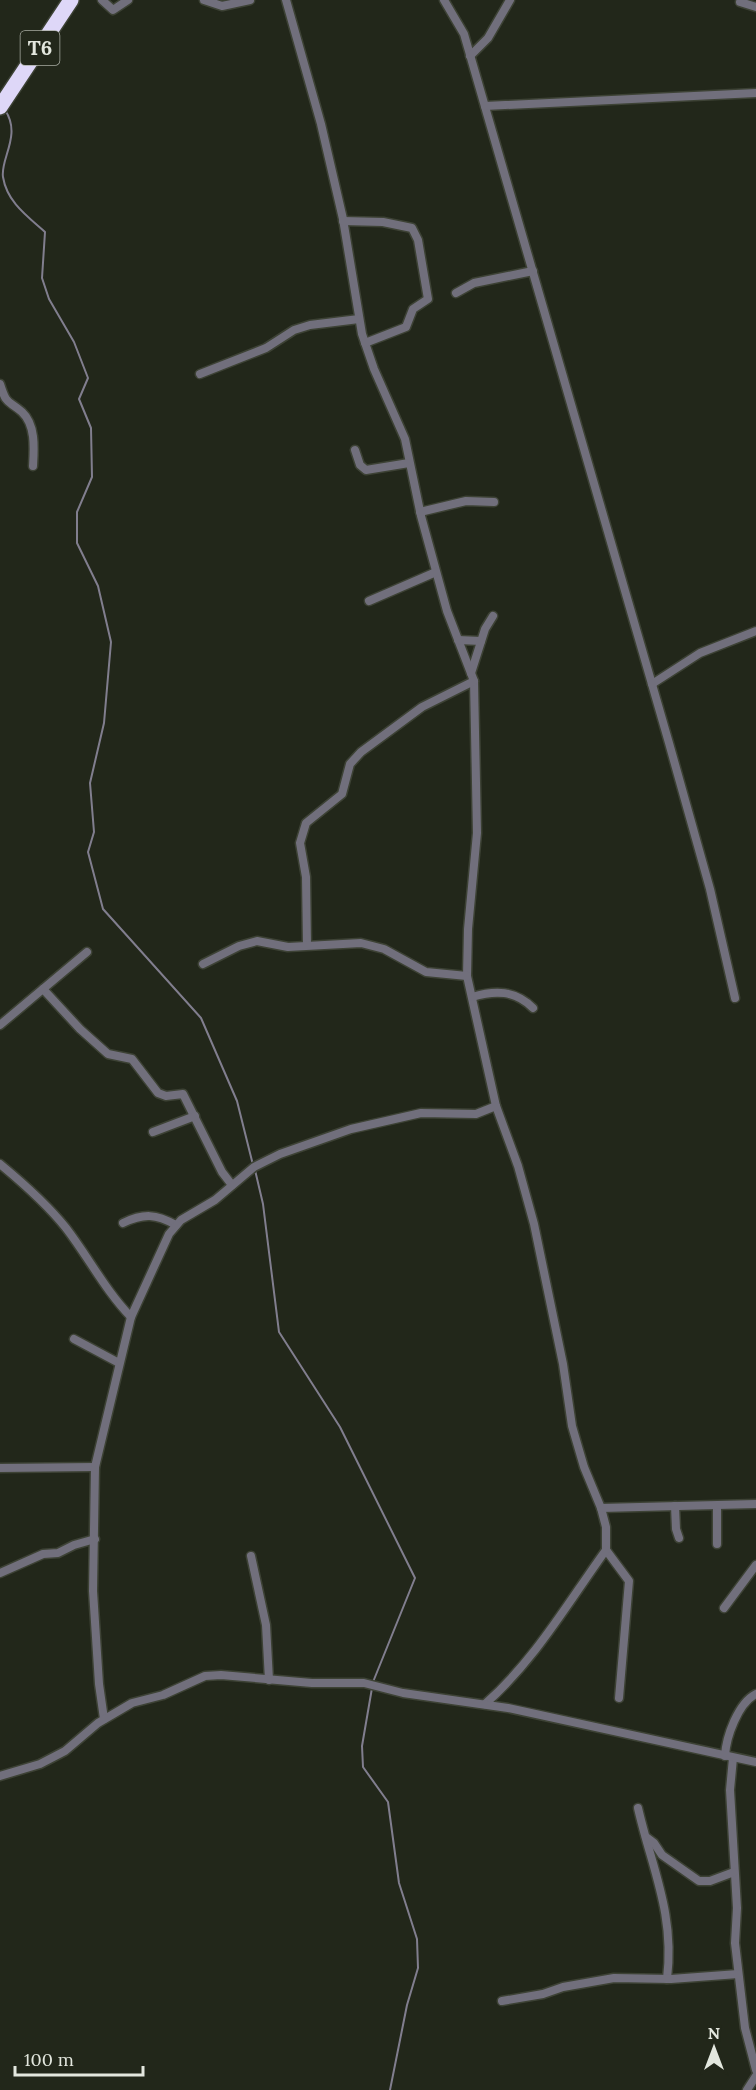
<svg xmlns="http://www.w3.org/2000/svg" width="756" height="2090" font-family="Lora,serif">
	<style>
		.lines { fill: none; stroke-linecap: round; stroke-linejoin: round }
		.stream { stroke: #817e8e; stroke-width: 2 }
		.street-casing { stroke: #3d4235; stroke-width: 11 }
		.highway-casing { stroke: #3d4235; stroke-width: 18 }
		.street { stroke: #716f7c; stroke-width: 8 }
		.highway { stroke: #ded7f8; stroke-width: 15 }
		.labels { text-anchor: middle; stroke-width: 5; stroke-linejoin: round; paint-order: stroke }
		.shield { fill: #22271a; stroke: #a9ada3; stroke-width: 1.5 }
		.shield-label { font-size: 20px; font-weight: bold; fill: #e3e7de }
	</style>
	<rect width="100%" height="100%" fill="#22271a"/>
	<g class="lines">
		<g class="stream">
			<path d="M5 110C22 135 0 159 3 177 7 202 27 216 45 232L42 278 49 299 74 342 88 378 79 399 91 428 92 477 77 512V543L98 586 111 642 104 723 90 783 94 832 88 852 103 909 201 1018 237 1101 253 1165"/>
			<path d="M255 1170 263 1204 279 1332 340 1427 415 1578 373 1682"/>
			<path d="M372 1688 362 1746 363 1767 388 1802 399 1883 417 1939 418 1968 407 2005 390 2090"/>
		</g>
		<g class="street-casing">
			<g id="street">
				<path d="M102 0 113 10 128 0"/>
				<path d="M204 0 222 6 250 0"/>
				<path d="M286 0 321 124 343 219 362 334 374 369 405 439 421 516 447 611 474 681 477 833 468 929 467 976 496 1106 518 1166 534 1224 563 1364 572 1426 584 1467 601 1508 606 1527V1550L629 1581 619 1698"/>
				<path d="M444 0 464 34 669 743 710 889 735 998"/>
				<path d="M740 2 756 7"/>
				<path d="M470 56 488 38 510 0"/>
				<path d="M485 106 756 93"/>
				<path d="M343 221 383 222 412 228 418 240 428 299 413 309 406 327 365 343"/>
				<path d="M456 293 474 283 533 271"/>
				<path d="M200 374 266 348 294 330 310 325 359 319"/>
				<path d="M0 384C7 406 7 399 22 412 36 425 34 449 33 466"/>
				<path d="M355 450 360 465 366 470 409 463"/>
				<path d="M420 512 466 501 494 502"/>
				<path d="M369 601 436 572"/>
				<path d="M458 640 481 641"/>
				<path d="M471 673 485 629 493 616"/>
				<path d="M652 684 700 653 756 631"/>
				<path d="M307 945 306 877 300 843 306 823 342 794 350 764 361 752 422 707 474 681"/>
				<path d="M203 964 239 946 257 941 288 947 361 943 384 949 426 972 467 976"/>
				<path d="M43 989 80 1029 108 1054 132 1059 158 1093 166 1096 183 1094 222 1172 232 1185"/>
				<path d="M472 997C495 990 515 990 533 1008"/>
				<path d="M0 1025 87 952"/>
				<path d="M153 1132 195 1116"/>
				<path d="M0 1164C23 1183 47 1204 66 1228 89 1258 105 1290 131 1317"/>
				<path d="M123 1223C144 1213 156 1214 176 1225"/>
				<path d="M74 1339 119 1363"/>
				<path d="M0 1468 95 1467"/>
				<path d="M675 1506 676 1529 679 1538"/>
				<path d="M717 1506V1544"/>
				<path d="M601 1508 756 1504"/>
				<path d="M251 1556 266 1625 269 1680"/>
				<path d="M0 1573 43 1554 58 1553 74 1545 95 1539"/>
				<path d="M724 1608 756 1565"/>
				<path d="M485 1704C535 1660 567 1604 606 1550"/>
				<path d="M104 1719 99 1684 93 1591 95 1467 131 1317 169 1234 181 1220 215 1200 254 1167 280 1154 351 1129 421 1113 476 1114 496 1106"/>
				<path d="M725 1756C726 1737 738 1703 756 1694"/>
				<path d="M733 1758 730 1790 737 1908 735 1943 745 2028 756 2070"/>
				<path d="M0 1776 40 1764 65 1751 98 1723 132 1703 163 1695 205 1676 221 1675 312 1683H364L403 1693 508 1708 756 1762"/>
				<path d="M638 1808C652 1869 675 1914 667 1979"/>
				<path d="M646 1837 654 1843 662 1855 699 1881H710L734 1872"/>
				<path d="M502 2001 543 1994 563 1987 614 1978 671 1979 738 1974"/>
				<path d="M747 2090 756 2076"/>
			</g>
		</g>
		<g class="highway-casing">
			<path id="highway" d="M0 107 71 0"/>
		</g>
		<use href="#street" class="street"/>
		<use href="#highway" class="highway"/>
	</g>
	<g class="labels">
		<rect class="shield" x="20.5" y="31" width="39" height="34" rx="4.5"/>
		<g class="shield-label">
			<text x="40" y="55">T6</text>
		</g>
	</g>
	<g transform="translate(714 2048)" stroke="#22271a" stroke-width="4.5" paint-order="stroke">
	<path d="M0-4.5L10 22L0 15L-10 22Z" fill="#e3e7de"/>
	<text y="-9" font-size="16" font-weight="bold" text-anchor="middle" fill="#e3e7de">N</text>
	</g>
	<path d="M15 2066v9h128v-9" fill="none" stroke="#e3e7de" stroke-width="3"/>
	<text x="24" y="2066" font-size="18" fill="#e3e7de" stroke="#22271a" stroke-width="4.5" paint-order="stroke">100 m</text>
</svg>
